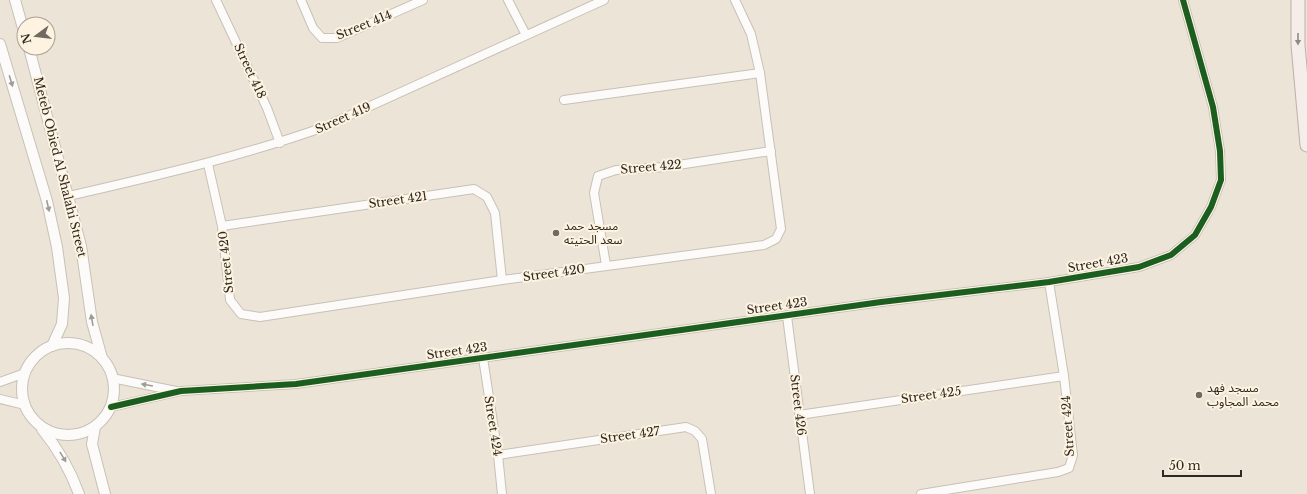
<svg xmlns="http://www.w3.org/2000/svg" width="1307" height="494" font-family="'Libre Baskerville','Noto Sans Arabic',serif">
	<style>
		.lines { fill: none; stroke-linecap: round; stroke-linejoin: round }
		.minor-casing { stroke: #c7c1b7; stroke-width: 10 }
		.tertiary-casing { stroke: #c7c1b7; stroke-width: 12 }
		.primary-casing { stroke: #bfb0a8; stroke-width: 15 }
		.minor { stroke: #fcfbf9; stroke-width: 8 }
		.tertiary { stroke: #fcfbf9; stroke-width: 10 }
		.primary { stroke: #f4edea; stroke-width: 13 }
		.cycleway-casing { stroke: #fef3e1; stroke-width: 8 }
		.cycleway { stroke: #1b5e20; stroke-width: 6 }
		.oneway { fill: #908a85 }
		.oneway2 { fill: #9f9c97 }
		.poi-dot { fill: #706a60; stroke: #fef3e1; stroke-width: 1.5 }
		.labels { text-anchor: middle; stroke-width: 4; stroke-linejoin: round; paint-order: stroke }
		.street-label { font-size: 12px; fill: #2d2820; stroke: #fef3e1 }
		.poi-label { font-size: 12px; fill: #2d2820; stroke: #fef3e1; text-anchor: start }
	</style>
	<rect width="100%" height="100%" fill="#ebe4d7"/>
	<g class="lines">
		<g class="minor-casing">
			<g id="minor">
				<path d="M216 0 267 108 280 143"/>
				<path d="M301 0 313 28 322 38H337L423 0"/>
				<path d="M508 0 526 35"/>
				<path d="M564 100 760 73"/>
				<path d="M208 164 222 226 230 300 241 314 260 317 502 280 764 245 776 239 781 229 760 73 751 34 735 0"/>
				<path d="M69 196C155 176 240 157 324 127L604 0"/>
				<path d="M222 226 474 189 487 197 495 213 502 280"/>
				<path d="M606 265 594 193 598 176 616 170 665 167 771 151"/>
				<path d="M787 316 810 494"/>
				<path d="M483 358 498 455 502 494"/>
				<path d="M112 378 176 391"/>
				<path d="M0 382 25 373"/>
				<path d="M0 399 25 405"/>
				<path d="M111 407 181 391 296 384 881 302 1049 282 1139 267 1171 255 1195 235 1211 207 1221 180 1220 151 1213 107 1183 0"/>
				<path d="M799 415 1064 376"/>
				<path d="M498 455 686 427 695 431 702 439 711 494"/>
				<path d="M921 494 1058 472 1069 468 1073 455 1064 376 1049 282"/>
			</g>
		</g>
		<g class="tertiary-casing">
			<g id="tertiary">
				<path d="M15 0 24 32"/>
				<path d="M0 44 47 201 57 247 64 298 62 324 52 346"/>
				<path d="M29 48 81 246 92 322 102 358"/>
				<circle cx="68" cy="389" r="46"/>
				<path d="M95 427 92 444 105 494"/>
				<path d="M42 429C59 450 70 469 79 494"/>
			</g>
		</g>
		<g class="primary-casing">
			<path id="primary" d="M1298 0V45L1307 145"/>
		</g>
		<use href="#minor" class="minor"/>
		<use href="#tertiary" class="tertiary"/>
		<use href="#primary" class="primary"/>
		<g class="cycleway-casing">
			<path id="cycleway" d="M111 407 181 391 296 384 881 302 1049 282 1139 267 1171 255 1195 235 1211 207 1221 180 1220 151 1213 107 1183 0"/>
		</g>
		<use href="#cycleway" class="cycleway"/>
	</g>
	<defs><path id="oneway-solid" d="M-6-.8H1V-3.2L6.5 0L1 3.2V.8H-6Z"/></defs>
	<use class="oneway" href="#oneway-solid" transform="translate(1298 39) rotate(90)"/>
	<g class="oneway2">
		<use href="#oneway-solid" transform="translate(11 81) rotate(73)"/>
		<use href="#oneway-solid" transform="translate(48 206) rotate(77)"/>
		<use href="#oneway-solid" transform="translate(92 320) rotate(-100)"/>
		<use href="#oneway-solid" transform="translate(147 385) rotate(-170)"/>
		<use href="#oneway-solid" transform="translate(63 457) rotate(59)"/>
	</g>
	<g class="poi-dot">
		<circle cx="556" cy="233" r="4"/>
		<circle cx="1199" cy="395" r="4"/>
	</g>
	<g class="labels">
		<g class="street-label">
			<text transform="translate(364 25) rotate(-22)" y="4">Street 414</text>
			<text transform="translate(250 71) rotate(65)" y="4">Street 418</text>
			<text transform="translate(343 118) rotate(-24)" y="4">Street 419</text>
			<text transform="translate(60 167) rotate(76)" y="4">Meteb Obied Al Shalahi Street</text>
			<text transform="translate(651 167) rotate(-5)" y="4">Street 422</text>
			<text transform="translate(398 200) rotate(-8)" y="4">Street 421</text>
			<text transform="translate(226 262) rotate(-96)" y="4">Street 420</text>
			<text transform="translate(1098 263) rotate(-10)" y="4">Street 423</text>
			<text transform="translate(554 273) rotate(-8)" y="4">Street 420</text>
			<text transform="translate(777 306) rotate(-8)" y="4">Street 423</text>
			<text transform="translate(457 351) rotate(-8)" y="4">Street 423</text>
			<text transform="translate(931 395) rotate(-8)" y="4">Street 425</text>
			<text transform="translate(798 405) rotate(83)" y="4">Street 426</text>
			<text transform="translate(493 426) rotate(81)" y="4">Street 424</text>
			<text transform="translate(1068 426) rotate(-94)" y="4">Street 424</text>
			<text transform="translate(630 435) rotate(-8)" y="4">Street 427</text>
		</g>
		<g class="poi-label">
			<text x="564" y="230">مسجد حمد<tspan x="564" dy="14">سعد الحتيته</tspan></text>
			<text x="1207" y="392">مسجد فهد<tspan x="1207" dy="14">محمد المجاوب</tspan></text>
		</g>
	</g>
	<g transform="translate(36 36) rotate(255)"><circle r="19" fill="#fef3e1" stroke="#aaa294"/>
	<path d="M0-3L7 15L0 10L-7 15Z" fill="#706a60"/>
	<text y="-6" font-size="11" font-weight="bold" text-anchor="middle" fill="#2d2820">N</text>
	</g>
	<path d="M1163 470v6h78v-6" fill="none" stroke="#2d2820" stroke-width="2"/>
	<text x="1169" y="470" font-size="12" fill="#2d2820" stroke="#fef3e1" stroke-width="3" paint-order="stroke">50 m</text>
</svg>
